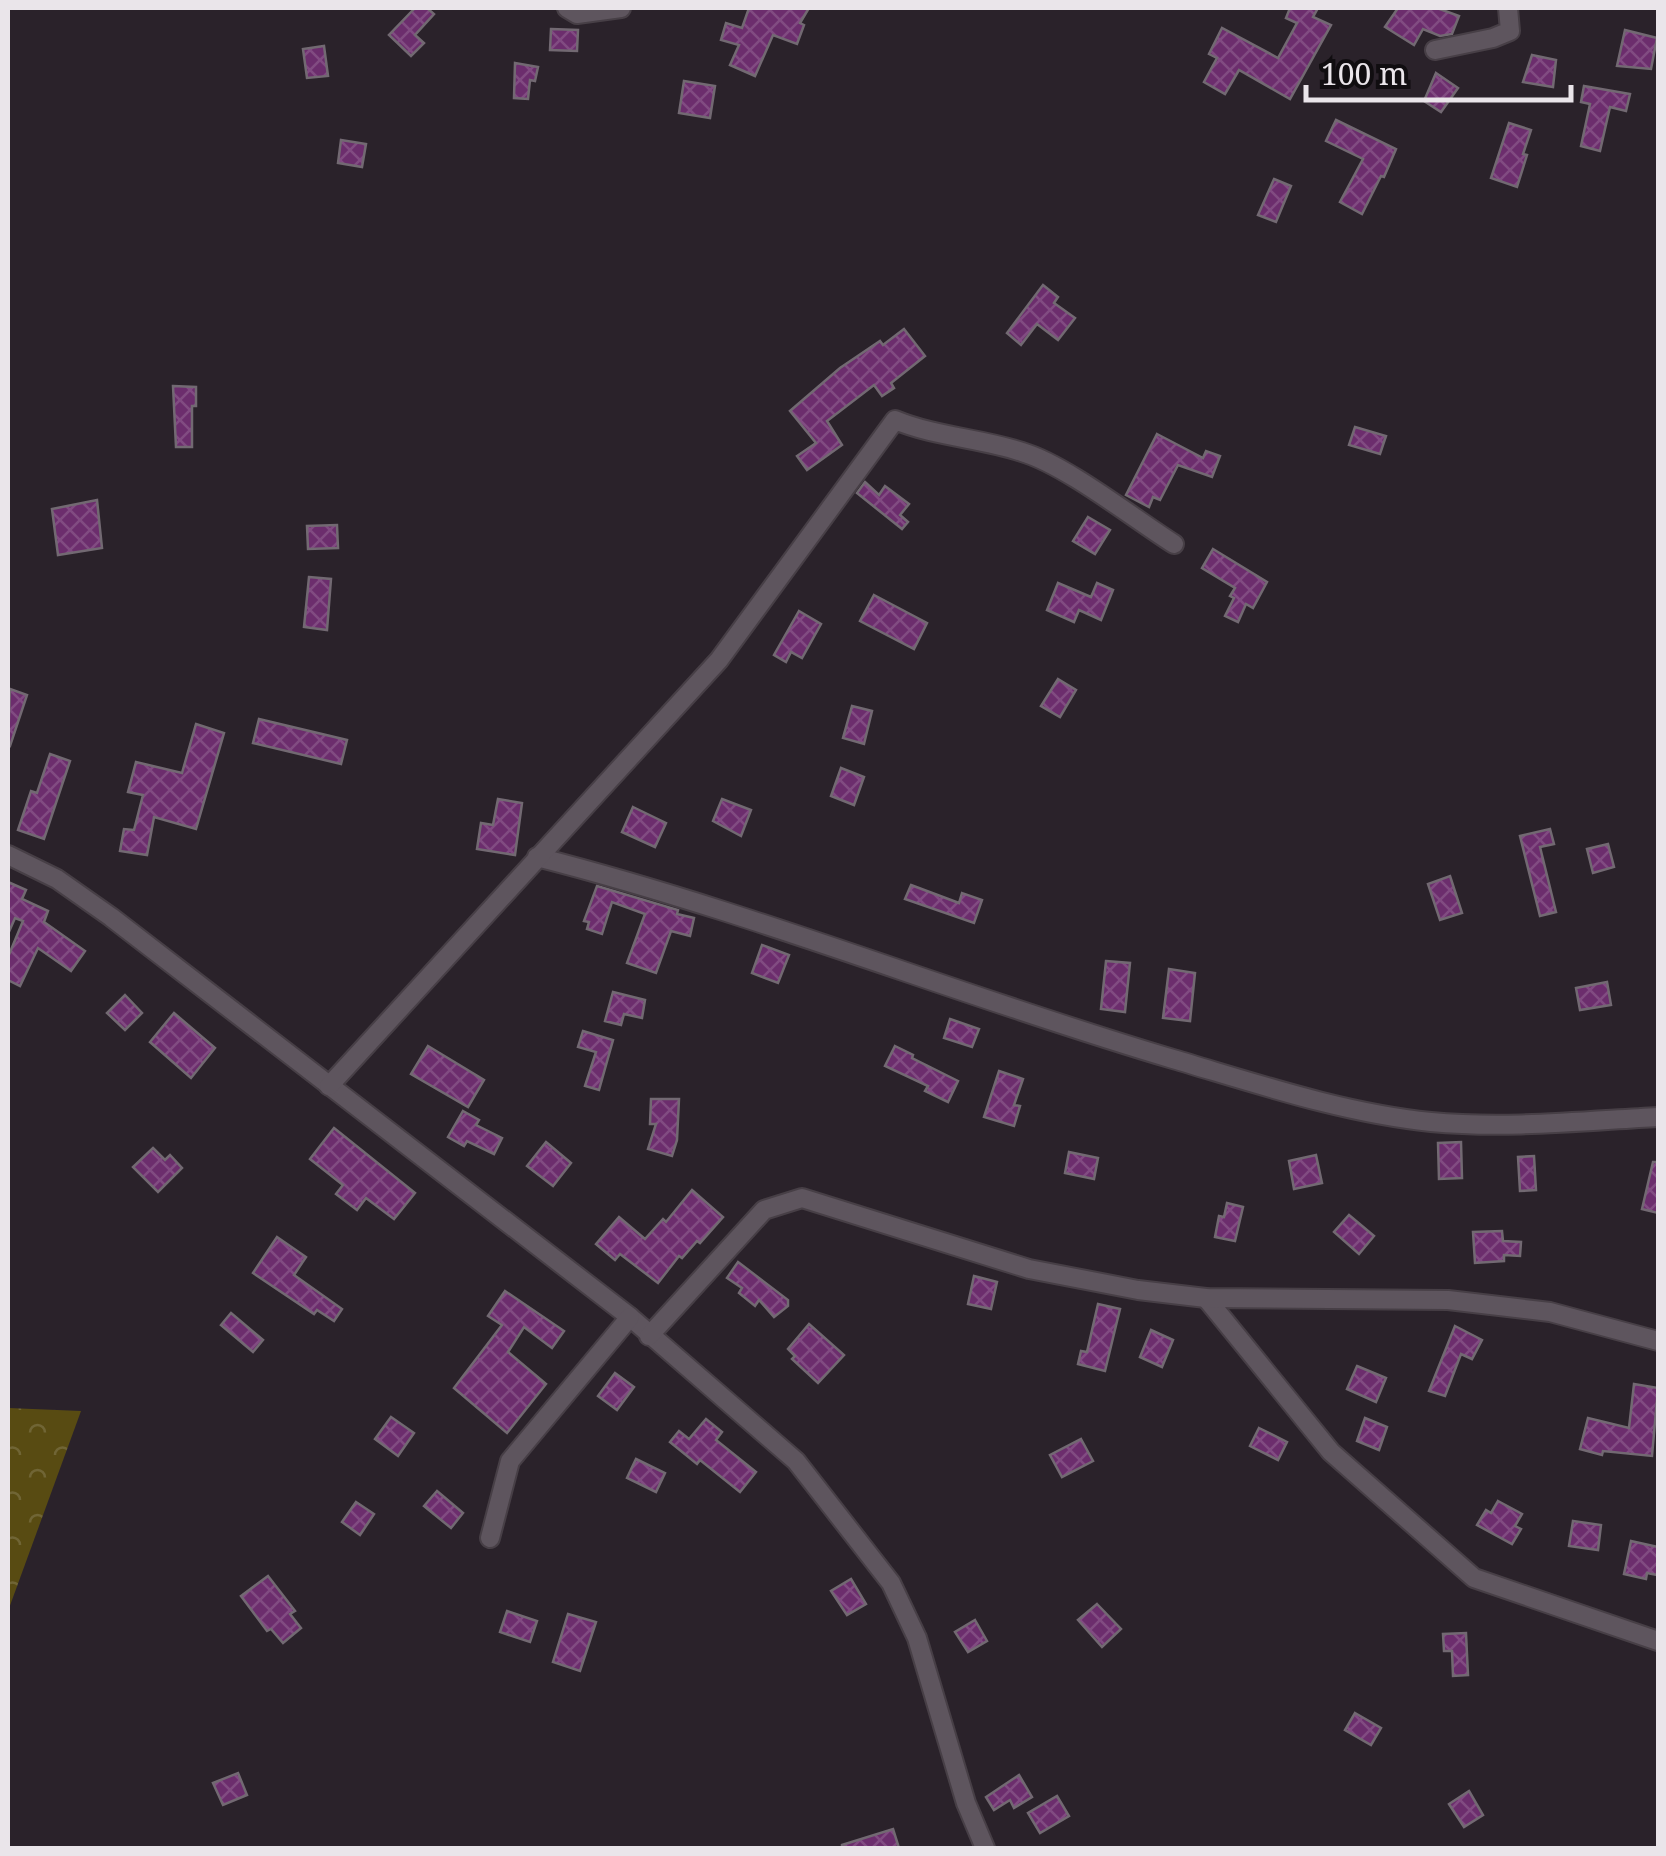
<svg xmlns="http://www.w3.org/2000/svg" width="1666" height="1856" font-family="'Noto Serif',serif">
	<style>
		.forest { fill: url(#forest-crowns) }
		.building { fill: url(#building-cross-hatch); stroke: #726972; stroke-width: 2.5 }
		.lines { fill: none; stroke-linecap: round; stroke-linejoin: round }
		.minor-casing { stroke: #473f46; stroke-width: 22 }
		.minor { stroke: #5e555e; stroke-width: 18 }
	</style>
	<defs>
		<pattern id="forest-crowns" width="20" height="18" patternUnits="userSpaceOnUse" patternTransform="scale(2.5)"><rect width="20" height="18" fill="#584b12"/><path d="M2 6a3 3 0 1 1 6 0M12 15a3 3 0 1 1 6 0" fill="none" stroke="#706535"/></pattern>
		<pattern id="building-cross-hatch" width="8" height="8" patternUnits="userSpaceOnUse" patternTransform="scale(2.5)"><rect width="8" height="8" fill="#6c2d6d"/><path d="M0 0l8 8M0 8l8-8" fill="none" stroke="#814b82"/></pattern>
	</defs>
	<rect width="100%" height="100%" fill="#2a222a"/>
	<path class="forest" d="M8 1408 81 1411 8 1611Z"/>
	<g class="building">
		<path d="M415 8H427L434 14 415 35 424 43 411 56 389 35Z"/>
		<path d="M749 8H809L800 23 804 25 797 44 773 35 755 76 730 65 739 45 721 40 726 23 742 28Z"/>
		<path d="M1290 8H1318L1313 17 1331 25 1290 99 1239 70 1225 94 1204 82 1217 58 1209 54 1222 28 1278 58 1297 23 1286 18Z"/>
		<path d="M1398 8H1437L1459 16 1452 34 1440 36 1423 29 1414 45 1385 27Z"/>
		<path d="M551 29 578 30 577 51 550 50Z"/>
		<path d="M1625 30 1657 38 1651 69 1617 66Z"/>
		<path d="M324 46 328 76 307 78 303 49Z"/>
		<path d="M1532 55 1556 60 1553 87 1523 82Z"/>
		<path d="M515 63 538 67 535 81 530 80 528 99 514 98Z"/>
		<path d="M1436 73 1458 88 1441 112 1424 101Z"/>
		<path d="M684 81 715 86 710 118 679 113Z"/>
		<path d="M1584 86 1630 94 1626 111 1610 107 1600 151 1581 146 1590 104 1581 102Z"/>
		<path d="M1336 120 1396 149 1384 177 1381 176 1362 214 1340 202 1363 159 1326 141Z"/>
		<path d="M1509 123 1531 130 1523 154 1527 155 1517 187 1491 178Z"/>
		<path d="M341 140 366 144 362 167 338 163Z"/>
		<path d="M1274 179 1291 186 1276 222 1258 215Z"/>
		<path d="M1043 285 1058 297 1054 303 1075 318 1058 340 1037 324 1021 345 1007 333Z"/>
		<path d="M904 329 925 356 891 383 894 388 882 396 874 385 827 421 842 445 807 470 797 456 816 443 790 411 840 368 880 341 883 345Z"/>
		<path d="M173 386 196 387V406H192V447H176Z"/>
		<path d="M1355 427 1386 436 1380 454 1349 445Z"/>
		<path d="M1157 434 1203 458 1206 451 1220 456 1212 477 1178 465 1160 500 1153 497 1149 507 1126 495Z"/>
		<path d="M865 482 879 495 885 486 909 504 900 515 908 522 902 529 857 493Z"/>
		<path d="M97 500 102 548 58 555 52 509Z"/>
		<path d="M1088 517 1110 530 1095 554 1073 541Z"/>
		<path d="M337 525 338 548 308 549 307 526Z"/>
		<path d="M1213 549 1267 582 1253 608 1246 604 1238 622 1225 616 1234 598 1230 596 1235 588 1202 568Z"/>
		<path d="M309 577 331 579 327 630 304 627Z"/>
		<path d="M1058 583 1091 597 1097 583 1113 590 1101 620 1079 610 1074 622 1047 610Z"/>
		<path d="M874 595 927 623 914 649 860 621Z"/>
		<path d="M799 611 821 624 802 658 791 652 786 662 774 655Z"/>
		<path d="M1058 679 1076 690 1060 717 1041 706Z"/>
		<path d="M10 689 27 695 10 746 8 745Z"/>
		<path d="M852 706 872 711 864 744 843 738Z"/>
		<path d="M259 719 347 740 341 764 253 743Z"/>
		<path d="M196 724 224 733 196 829 154 817 147 855 120 851 124 829 134 830 143 795 128 792 136 762 182 773Z"/>
		<path d="M50 754 70 761 44 839 18 830 31 791 37 793Z"/>
		<path d="M841 768 864 777 854 805 831 796Z"/>
		<path d="M498 799 522 803 515 855 477 849 481 823 493 825Z"/>
		<path d="M722 799 751 810 741 836 713 821Z"/>
		<path d="M633 807 666 823 655 847 622 832Z"/>
		<path d="M1550 829 1554 844 1540 847 1556 912 1540 916 1520 836Z"/>
		<path d="M1608 844 1614 867 1593 873 1587 849Z"/>
		<path d="M1450 876 1462 913 1440 920 1428 884Z"/>
		<path d="M8 882 26 890 22 899 48 911 44 922 85 951 71 971 38 948 20 986 8 980V957L23 921 15 918 8 934Z"/>
		<path d="M911 885 959 903 962 893 982 900 974 923 905 899Z"/>
		<path d="M597 886 678 910 677 914 694 918 690 936 671 931 656 973 627 963 645 914 612 902 602 934 587 929 589 922 584 921Z"/>
		<path d="M762 945 789 955 778 983 752 973Z"/>
		<path d="M1106 961 1130 963 1125 1012 1101 1009Z"/>
		<path d="M1169 969 1195 973 1190 1021 1163 1018Z"/>
		<path d="M1607 982 1611 1005 1580 1010 1576 988Z"/>
		<path d="M613 992 645 1000 642 1018 624 1014 621 1025 605 1021Z"/>
		<path d="M125 995 142 1013 125 1030 107 1013Z"/>
		<path d="M174 1013 215 1048 191 1078 150 1042Z"/>
		<path d="M950 1019 979 1029 972 1047 944 1038Z"/>
		<path d="M583 1031 613 1040 599 1090 585 1086 596 1052 578 1047Z"/>
		<path d="M428 1046 484 1080 468 1107 411 1074Z"/>
		<path d="M895 1046 913 1055 912 1058 958 1081 948 1102 925 1091 928 1086 885 1066Z"/>
		<path d="M999 1071 1023 1079 1014 1105 1020 1106 1014 1126 984 1117Z"/>
		<path d="M651 1099H679L677 1140 672 1156 648 1149 656 1124H650Z"/>
		<path d="M463 1111 479 1120 476 1125 502 1138 494 1154 467 1141 464 1146 448 1137Z"/>
		<path d="M334 1128 415 1193 394 1219 366 1198 357 1210 336 1194 343 1185 310 1159Z"/>
		<path d="M546 1142 571 1163 553 1186 527 1166Z"/>
		<path d="M1461 1142 1462 1178 1439 1179 1438 1143Z"/>
		<path d="M153 1148 165 1160 170 1155 182 1168 158 1192 133 1167Z"/>
		<path d="M1069 1152 1098 1158 1094 1179 1065 1173Z"/>
		<path d="M1316 1155 1322 1183 1294 1189 1289 1161Z"/>
		<path d="M1534 1156 1536 1190 1520 1191 1518 1157Z"/>
		<path d="M1653 1162H1658V1213L1642 1209Z"/>
		<path d="M692 1190 723 1217 700 1243 697 1241 682 1258 679 1256 658 1283 620 1254 615 1260 596 1244 619 1217 645 1239 663 1219 666 1222Z"/>
		<path d="M1227 1203 1243 1207 1235 1241 1215 1237 1219 1216 1224 1217Z"/>
		<path d="M1349 1215 1374 1236 1359 1254 1334 1232Z"/>
		<path d="M1502 1231 1503 1241 1521 1242 1520 1256 1504 1255V1261L1475 1263 1473 1232Z"/>
		<path d="M277 1237 306 1257 294 1275 342 1309 334 1321 317 1310 314 1314 253 1273Z"/>
		<path d="M738 1262 788 1300V1306L774 1317 759 1300 755 1306 739 1293 742 1288 727 1278Z"/>
		<path d="M974 1276 997 1282 991 1309 968 1304Z"/>
		<path d="M505 1291 564 1331 552 1348 524 1327 508 1352 546 1384 507 1433 454 1388 502 1325 488 1316Z"/>
		<path d="M1098 1304 1120 1309 1105 1371 1078 1364 1081 1351 1087 1352Z"/>
		<path d="M231 1313 263 1340 253 1352 221 1325Z"/>
		<path d="M809 1324 844 1355 818 1383 792 1359 795 1356 788 1349Z"/>
		<path d="M1455 1326 1482 1340 1472 1359 1461 1354 1445 1396 1429 1391Z"/>
		<path d="M1151 1330 1173 1340 1162 1367 1140 1357Z"/>
		<path d="M1357 1366 1386 1378 1376 1402 1347 1389Z"/>
		<path d="M615 1373 634 1387 617 1410 598 1396Z"/>
		<path d="M1634 1384 1658 1388 1652 1456 1603 1451 1602 1455 1580 1449 1588 1418 1629 1428Z"/>
		<path d="M391 1417 414 1433 398 1456 375 1439Z"/>
		<path d="M1365 1418 1387 1427 1379 1450 1357 1441Z"/>
		<path d="M706 1419 722 1432 716 1440 756 1472 740 1492 700 1460 697 1464 670 1442 679 1431 689 1439Z"/>
		<path d="M1259 1428 1287 1442 1278 1460 1250 1446Z"/>
		<path d="M1081 1439 1093 1461 1062 1477 1050 1455Z"/>
		<path d="M636 1459 665 1473 656 1492 627 1478Z"/>
		<path d="M437 1491 463 1513 451 1528 424 1506Z"/>
		<path d="M1498 1501 1522 1514 1515 1526 1521 1529 1512 1544 1477 1525 1486 1510 1491 1513Z"/>
		<path d="M356 1502 374 1514 360 1535 342 1522Z"/>
		<path d="M1573 1521 1601 1525 1598 1550 1569 1546Z"/>
		<path d="M1631 1541 1658 1547 1657 1575 1647 1573 1646 1579 1624 1574Z"/>
		<path d="M268 1576 295 1611 290 1614 301 1628 283 1643 271 1629 267 1631 241 1596Z"/>
		<path d="M851 1579 866 1604 847 1615 831 1591Z"/>
		<path d="M1097 1604 1121 1629 1102 1647 1078 1620Z"/>
		<path d="M507 1611 537 1621 530 1642 500 1632Z"/>
		<path d="M568 1614 596 1622 580 1671 553 1662Z"/>
		<path d="M975 1620 987 1641 968 1652 955 1632Z"/>
		<path d="M1466 1633 1468 1675 1453 1676 1452 1651H1444L1443 1634Z"/>
		<path d="M1355 1713 1381 1728 1371 1745 1345 1730Z"/>
		<path d="M238 1773 247 1795 223 1805 213 1783Z"/>
		<path d="M1019 1775 1032 1797 1014 1808 1010 1800 994 1810 986 1797Z"/>
		<path d="M1469 1791 1483 1815 1464 1827 1449 1804Z"/>
		<path d="M1057 1796 1069 1816 1040 1833 1028 1813Z"/>
		<path d="M893 1829 899 1848H842V1845Z"/>
	</g>
	<g class="lines">
		<g class="minor-casing">
			<g id="minor">
				<path d="M567 8 577 14 621 8"/>
				<path d="M1435 50 1493 38 1510 31 1508 8"/>
				<path d="M8 855 57 879 111 917 630 1317 796 1461 891 1583 917 1638 966 1803 985 1848"/>
				<path d="M537 857C753 912 960 996 1173 1059 1258 1084 1343 1113 1431 1122 1507 1129 1583 1121 1658 1117"/>
				<path d="M329 1086 719 660 895 420C936 437 980 438 1022 452 1066 465 1133 518 1174 544"/>
				<path d="M1206 1298 1331 1452 1474 1578 1658 1641"/>
				<path d="M649 1336 764 1210 802 1198 1029 1269 1138 1290 1206 1298 1448 1300 1550 1312 1658 1341"/>
				<path d="M490 1538 510 1461 630 1317"/>
			</g>
		</g>
		<use href="#minor" class="minor"/>
	</g>
	<rect width="1666" height="1856" fill="none" stroke="#eae5ea" stroke-width="20"/>
	<path d="M1306 85v15h265v-15" fill="none" stroke="#eae5ea" stroke-width="5"/>
	<text x="1321" y="85" font-size="30" fill="#eae5ea" stroke="#100d10" stroke-width="8" paint-order="stroke">100 m</text>
</svg>
